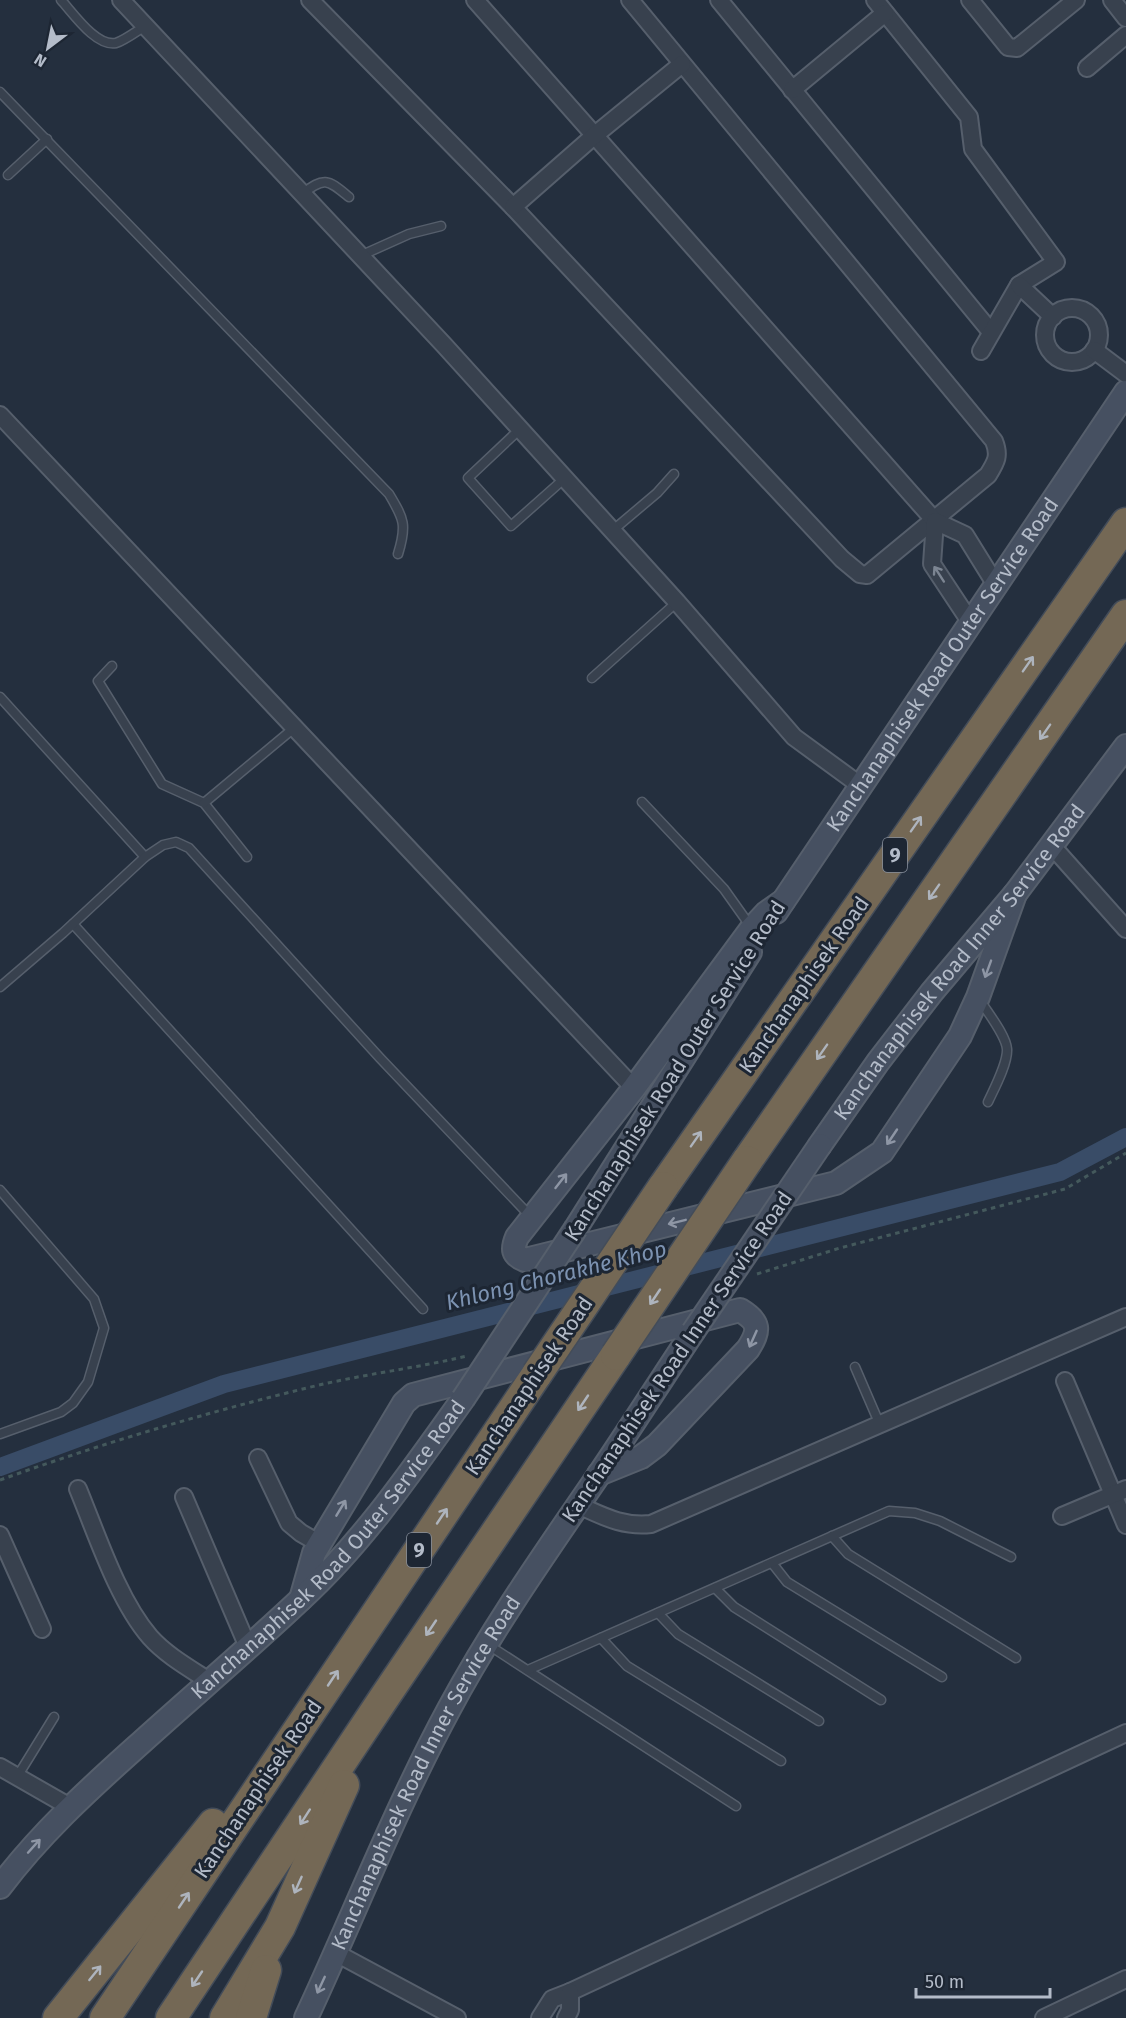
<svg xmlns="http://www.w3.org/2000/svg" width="1126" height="2018" font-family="'Fira Sans',sans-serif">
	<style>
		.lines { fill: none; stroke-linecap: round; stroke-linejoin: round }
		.canal { stroke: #394c67; stroke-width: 18 }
		.service-casing { stroke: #565f6c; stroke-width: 11 }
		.minor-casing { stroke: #565f6c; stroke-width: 20 }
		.secondary-casing { stroke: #565f6c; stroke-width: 26 }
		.motorway-casing { stroke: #434c59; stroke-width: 33 }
		.path { stroke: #44595c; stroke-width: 3; stroke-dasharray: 4.5 4.5; stroke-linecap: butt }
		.service { stroke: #38414e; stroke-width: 8 }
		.minor { stroke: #38414e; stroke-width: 16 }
		.secondary { stroke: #465061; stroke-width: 22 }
		.motorway { stroke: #746855; stroke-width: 30 }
		.secondary-bridge-casing { stroke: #565f6c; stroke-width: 26; stroke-linecap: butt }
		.motorway-bridge-casing { stroke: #434c59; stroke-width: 33; stroke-linecap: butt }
		.secondary-bridge { stroke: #465061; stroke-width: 22 }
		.motorway-bridge { stroke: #746855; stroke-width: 30 }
		.oneway { stroke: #7c8592 }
		.oneway2 { stroke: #aeb4bd }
		.oneway3 { stroke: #8e96a5 }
		.labels { text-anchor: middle; stroke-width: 6; stroke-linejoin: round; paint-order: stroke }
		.shield { fill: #1d2633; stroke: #878f9c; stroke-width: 1.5 }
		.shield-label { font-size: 20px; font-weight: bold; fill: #b4bcc9 }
		.street-label { font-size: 21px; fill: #b4bcc9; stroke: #1d2633 }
		.water-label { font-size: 22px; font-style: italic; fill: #7c92b1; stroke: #1d2633 }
	</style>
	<rect width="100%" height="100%" fill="#242f3e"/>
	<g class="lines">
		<path class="canal" d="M0 1467 224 1384 1060 1172 1126 1137"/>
		<g class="service-casing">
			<g id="service">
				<path d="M61 0C73 13 96 47 116 43 125 40 137 31 145 26"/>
				<path d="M0 92 389 494C404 519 407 525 398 554"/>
				<path d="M8 175 47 139"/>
				<path d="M302 194C325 176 328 180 349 197"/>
				<path d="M360 256 409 234 441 226"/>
				<path d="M520 429 468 478 511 526 565 478"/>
				<path d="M612 531 657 493 674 474"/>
				<path d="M112 666 98 681 162 784 204 803 247 857"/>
				<path d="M592 678 677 602"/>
				<path d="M0 697 145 857"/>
				<path d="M642 802 724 889 751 927"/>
				<path d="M204 803 294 728"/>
				<path d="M73 924 423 1309"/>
				<path d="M0 987 63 933 145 857 163 845 176 842 189 848 380 1058 532 1218"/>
				<path d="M980 1000C987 1012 1006 1035 1007 1049 1008 1063 994 1089 988 1102"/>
				<path d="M0 1190 94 1299 104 1328 88 1382 73 1403 61 1412 0 1434"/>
				<path d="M855 1367 880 1425"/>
				<path d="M832 1536 848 1554 1016 1658"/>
				<path d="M772 1563 787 1582 942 1677"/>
				<path d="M715 1588 734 1607 881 1700"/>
				<path d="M658 1613 678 1634 819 1721"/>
				<path d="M601 1638 627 1666 781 1761"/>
				<path d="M487 1644 736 1806"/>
				<path d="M528 1670 889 1511 915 1513 940 1521 1011 1557"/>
				<path d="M17 1777 54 1717"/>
			</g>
		</g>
		<g class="minor-casing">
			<g id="minor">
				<path d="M121 0 444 345 677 602 794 737 861 786"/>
				<path d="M310 0 513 207 842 559 860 574 867 575 988 475C996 462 1000 456 994 441L630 0"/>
				<path d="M475 0 935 521"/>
				<path d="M719 0 991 332"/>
				<path d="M875 0 969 117 973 149 1056 262 1019 285 981 351"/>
				<path d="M970 0 1008 47 1017 48 1076 0"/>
				<path d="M1112 0 1126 18"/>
				<path d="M1087 68 1126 35"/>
				<path d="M792 90 885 13"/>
				<path d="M513 207 595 135 682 64"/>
				<path d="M1019 285 1053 317"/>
				<circle cx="1072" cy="335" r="27"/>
				<path d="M1094 350 1126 374"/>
				<path d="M0 415 634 1088"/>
				<path d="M971 623 932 564 935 521 965 535 996 585"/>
				<path d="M1052 846 1126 929"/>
				<path d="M1065 1381 1126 1525"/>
				<path d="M258 1458 289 1523 301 1533 320 1544"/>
				<path d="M78 1489C97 1535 118 1600 150 1637 166 1655 189 1668 209 1681"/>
				<path d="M184 1497 248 1647"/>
				<path d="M578 1505C603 1516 622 1527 651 1524L1126 1317"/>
				<path d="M1062 1516 1126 1489"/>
				<path d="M0 1535 42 1629"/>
				<path d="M0 1767 70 1807"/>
				<path d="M336 1953 457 2018"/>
				<path d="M540 2018 552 1999 570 1992 1126 1733"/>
				<path d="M566 2018 570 2010V1992"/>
				<path d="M1044 2018 1126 1979"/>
			</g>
		</g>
		<g class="secondary-casing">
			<g id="secondary">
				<path d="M783 901 766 913 752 928 634 1088 517 1237C512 1249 512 1255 525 1260L836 1183 882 1152 960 1036 978 997 1015 894"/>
				<path id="s1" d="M776 912 1126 392"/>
				<path id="s2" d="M820 1145 878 1062 932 992 1015 894 1126 746"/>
				<path d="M576 1228 750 952"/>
				<path d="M301 1599 314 1553 404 1403 413 1395 740 1310C760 1322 760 1330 748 1349L657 1445 641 1457 599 1474"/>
				<path id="s3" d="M0 1887C39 1835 87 1791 135 1748 190 1698 247 1650 301 1599 364 1541 413 1469 463 1399"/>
				<path id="s4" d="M306 2018C354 1915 395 1809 449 1709 493 1627 546 1552 598 1476 630 1429 661 1380 693 1332"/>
			</g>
		</g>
		<g class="motorway-casing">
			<g id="motorway">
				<path d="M747 1161 1126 615"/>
				<path d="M663 1187 1126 523"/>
				<path d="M58 2018 213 1824"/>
				<path d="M105 2018 537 1374"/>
				<path d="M171 2018 384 1698 616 1355"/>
				<path d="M225 2018 280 1927 344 1785"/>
				<path d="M251 2018 266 1970"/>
			</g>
		</g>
		<g class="path">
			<path d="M757 1274 840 1248 1065 1189 1126 1153"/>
			<path d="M0 1480C103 1443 208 1412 315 1386 365 1374 417 1368 467 1356"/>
		</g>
		<use href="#service" class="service"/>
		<use href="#minor" class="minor"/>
		<use href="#secondary" class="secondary"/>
		<use href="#motorway" class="motorway"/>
		<g class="secondary-bridge-casing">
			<g id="secondary-bridge">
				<path d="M693 1332 820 1145"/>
				<path d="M463 1399 576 1228"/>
			</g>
		</g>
		<g class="motorway-bridge-casing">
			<g id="motorway-bridge">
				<path d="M616 1355 747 1161"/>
				<path d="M537 1374 663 1187"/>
			</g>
		</g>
		<use href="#secondary-bridge" class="secondary-bridge"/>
		<use href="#motorway-bridge" class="motorway-bridge"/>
	</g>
	<defs><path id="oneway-shaft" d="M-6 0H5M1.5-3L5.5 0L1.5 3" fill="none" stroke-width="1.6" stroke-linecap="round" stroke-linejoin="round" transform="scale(1.5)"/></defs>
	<use class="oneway" href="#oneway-shaft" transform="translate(939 574) rotate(-123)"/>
	<g class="oneway2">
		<use href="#oneway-shaft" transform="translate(1028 664) rotate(-55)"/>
		<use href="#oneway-shaft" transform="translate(1045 732) rotate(125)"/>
		<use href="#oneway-shaft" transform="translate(916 824) rotate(-55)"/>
		<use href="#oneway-shaft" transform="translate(934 892) rotate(125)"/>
		<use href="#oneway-shaft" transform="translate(822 1052) rotate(125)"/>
		<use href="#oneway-shaft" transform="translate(696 1139) rotate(-55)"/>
		<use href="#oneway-shaft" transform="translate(655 1297) rotate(124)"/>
		<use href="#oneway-shaft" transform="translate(583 1403) rotate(124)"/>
		<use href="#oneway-shaft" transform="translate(442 1516) rotate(-56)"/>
		<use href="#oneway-shaft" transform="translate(431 1628) rotate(124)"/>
		<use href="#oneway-shaft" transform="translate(333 1678) rotate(-56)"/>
		<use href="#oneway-shaft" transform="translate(305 1817) rotate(123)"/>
		<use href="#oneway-shaft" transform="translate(298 1885) rotate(114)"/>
		<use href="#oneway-shaft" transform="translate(184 1900) rotate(-56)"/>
		<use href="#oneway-shaft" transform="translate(95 1973) rotate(-51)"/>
		<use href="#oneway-shaft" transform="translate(197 1979) rotate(124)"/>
	</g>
	<g class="oneway3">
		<use href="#oneway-shaft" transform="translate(988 969) rotate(110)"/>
		<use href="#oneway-shaft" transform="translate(892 1137) rotate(124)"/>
		<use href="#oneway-shaft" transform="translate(561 1181) rotate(-52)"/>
		<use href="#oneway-shaft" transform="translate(677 1222) rotate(166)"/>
		<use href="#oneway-shaft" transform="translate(753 1339) rotate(114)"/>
		<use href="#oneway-shaft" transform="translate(341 1508) rotate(-59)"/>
		<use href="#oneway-shaft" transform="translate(34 1846) rotate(-48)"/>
		<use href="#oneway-shaft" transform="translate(321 1985) rotate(115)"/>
	</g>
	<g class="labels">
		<g class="shield">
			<rect x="883" y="838" width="24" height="34" rx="4.5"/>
			<rect x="407" y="1533" width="24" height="34" rx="4.5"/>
		</g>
		<g class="shield-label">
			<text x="895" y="862">9</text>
			<text x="419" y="1557">9</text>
		</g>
		<g class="street-label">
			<text dy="7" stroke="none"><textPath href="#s1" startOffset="298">Kanchanaphisek Road Outer Service Road</textPath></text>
			<text dy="7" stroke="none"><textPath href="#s2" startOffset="230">Kanchanaphisek Road Inner Service Road</textPath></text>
			<text transform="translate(804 985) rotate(-55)" y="7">Kanchanaphisek Road</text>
			<text transform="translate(675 1071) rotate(-58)" y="7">Kanchanaphisek Road Outer Service Road</text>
			<text transform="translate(677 1357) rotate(-56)" y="7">Kanchanaphisek Road Inner Service Road</text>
			<text transform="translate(529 1386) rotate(-56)" y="7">Kanchanaphisek Road</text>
			<text dy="7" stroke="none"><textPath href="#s3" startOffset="472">Kanchanaphisek Road Outer Service Road</textPath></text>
			<text dy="7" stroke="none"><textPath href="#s4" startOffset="273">Kanchanaphisek Road Inner Service Road</textPath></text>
			<text transform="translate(258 1789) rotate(-56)" y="7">Kanchanaphisek Road</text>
		</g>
		<g class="water-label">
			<text transform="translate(556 1275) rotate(-14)" y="8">Khlong Chorakhe Khop</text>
		</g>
	</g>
	<g transform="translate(48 48) rotate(212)" stroke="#1d2633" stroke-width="4.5" paint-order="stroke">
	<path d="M0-4.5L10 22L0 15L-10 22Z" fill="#b4bcc9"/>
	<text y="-9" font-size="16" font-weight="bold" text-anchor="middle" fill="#b4bcc9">N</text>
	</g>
	<path d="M916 1988v9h134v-9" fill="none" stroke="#b4bcc9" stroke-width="3"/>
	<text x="925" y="1988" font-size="18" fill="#b4bcc9" stroke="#1d2633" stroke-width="4.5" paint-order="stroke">50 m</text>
</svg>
